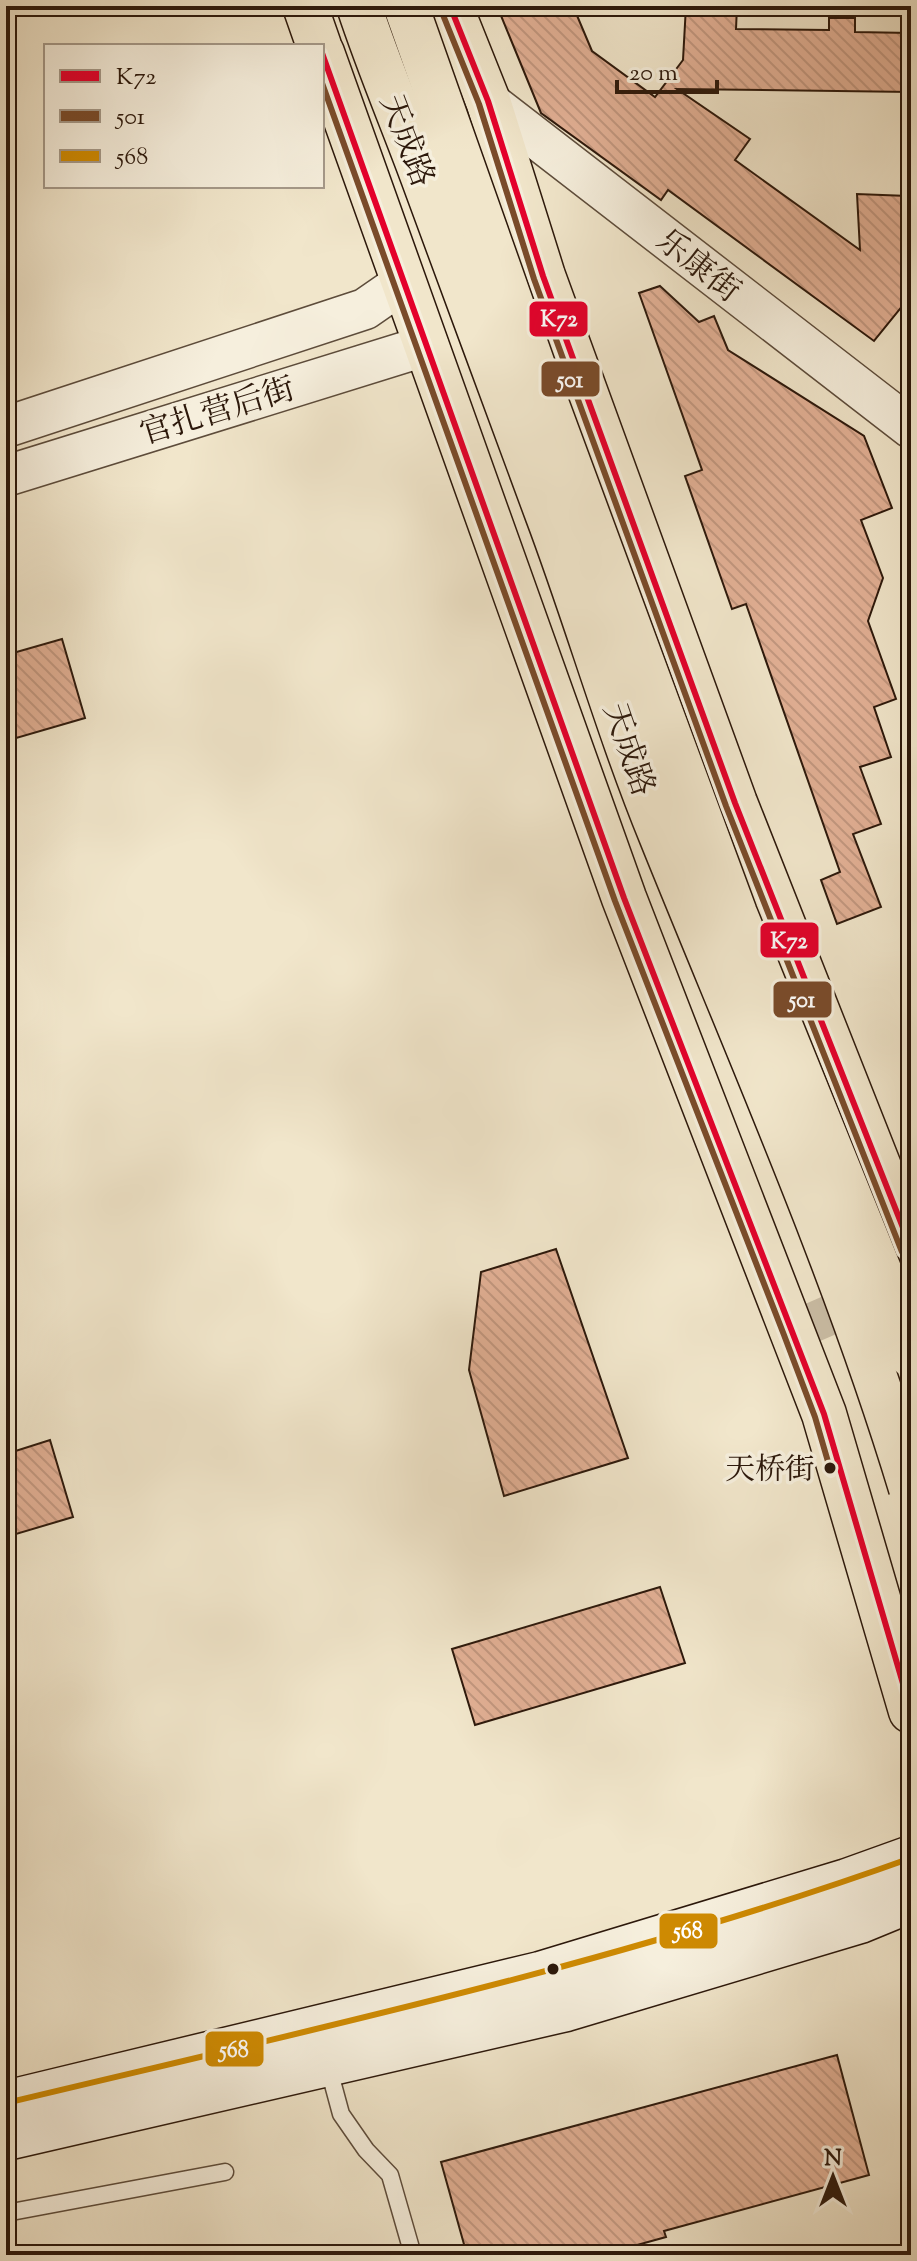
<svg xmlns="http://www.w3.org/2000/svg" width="917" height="2261" font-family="'Sorts Mill Goudy','Noto Serif SC',serif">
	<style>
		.building { fill: url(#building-back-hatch); stroke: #2c180b; stroke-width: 2 }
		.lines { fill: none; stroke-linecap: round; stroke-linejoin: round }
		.tertiary-tunnel { stroke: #cabda5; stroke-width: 40; stroke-dasharray: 40 20; stroke-linecap: butt }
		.service-casing { stroke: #5d4c3b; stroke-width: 19 }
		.tertiary-casing { stroke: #5d4c3b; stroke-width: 43 }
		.secondary-casing { stroke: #2c180b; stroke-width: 47 }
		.primary-casing { stroke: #2c180b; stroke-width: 47 }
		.service { stroke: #f6efdd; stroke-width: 16 }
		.tertiary { stroke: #f6efdd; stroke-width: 40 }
		.secondary { stroke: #f6efdd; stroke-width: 44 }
		.primary { stroke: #f1e6cb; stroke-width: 44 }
		.trunk-bridge-casing { stroke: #2c180b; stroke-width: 47; stroke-linecap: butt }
		.trunk-bridge { stroke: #f1e6cb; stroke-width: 44 }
		.bus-1-casing { stroke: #f6efdd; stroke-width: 12 }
		.bus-2-casing { stroke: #f6efdd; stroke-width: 12 }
		.bus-3-casing { stroke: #f6efdd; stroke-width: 12 }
		.bus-1 { stroke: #e4002b; stroke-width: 6 }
		.bus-2 { stroke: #7a4b2a; stroke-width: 6 }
		.bus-3 { stroke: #ce8a02; stroke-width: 6 }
		.bus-dot { fill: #2c180b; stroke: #f6efdd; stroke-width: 3 }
		.labels { text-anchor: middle; stroke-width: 7; stroke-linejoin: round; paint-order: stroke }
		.bus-label { font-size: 30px; fill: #2c180b; stroke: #f6efdd; text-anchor: end }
		.street-label { font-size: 32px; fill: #2c180b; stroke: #f6efdd }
		.line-badge { stroke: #f6efdd; stroke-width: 3 }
		.badge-label { font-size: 22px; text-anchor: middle; font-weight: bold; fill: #fff }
	</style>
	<defs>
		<pattern id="building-back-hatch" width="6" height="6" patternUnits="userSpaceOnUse" patternTransform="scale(2)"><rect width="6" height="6" fill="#e2b095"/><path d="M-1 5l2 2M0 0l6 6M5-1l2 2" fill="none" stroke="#c2977f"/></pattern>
	</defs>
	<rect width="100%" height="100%" fill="#f1e6cb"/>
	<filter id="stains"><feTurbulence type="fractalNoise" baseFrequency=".0025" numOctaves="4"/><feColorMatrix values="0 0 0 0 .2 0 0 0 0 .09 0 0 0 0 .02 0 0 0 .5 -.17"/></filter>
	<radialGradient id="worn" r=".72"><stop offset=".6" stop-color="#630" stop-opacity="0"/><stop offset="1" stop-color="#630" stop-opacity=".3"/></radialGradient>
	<g class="building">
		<path d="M497 6H573L592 51 655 97 683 60 686 6H737L736 29 829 30V18H855V32L911 33V92L677 89 750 139 735 160 860 250 857 194 908 196 904 304 874 341 668 190 661 200 541 113Z"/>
		<path d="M660 286 699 322 714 316 728 350 864 436 892 508 861 520 883 578 868 621 896 699 874 707 891 757 860 767 881 824 853 834 881 907 837 924 821 880 840 872 746 604 732 609 685 476 702 470 639 293Z"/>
		<path d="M62 639 85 718 6 741V655Z"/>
		<path d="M556 1249 628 1458 504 1496 469 1370 481 1272Z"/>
		<path d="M50 1440 73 1517 6 1537V1454Z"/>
		<path d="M660 1587 685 1663 475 1725 452 1649Z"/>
		<path d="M837 2055 869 2175 664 2231 666 2237 601 2255H467L441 2162Z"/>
	</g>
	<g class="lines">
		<path class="tertiary-tunnel" d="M793 1331 911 1280"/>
		<g class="service-casing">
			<g id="service">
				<path d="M328 2066 341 2114 366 2150 390 2175 413 2255"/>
				<path d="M6 2213 225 2172"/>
			</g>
		</g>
		<g class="tertiary-casing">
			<g id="tertiary">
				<path d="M488 101 911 428"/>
				<path d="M6 427 365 309 404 282"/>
				<path d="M6 476 428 345"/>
			</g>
		</g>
		<g class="secondary-casing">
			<g id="secondary">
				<path d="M6 2103 540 1974 847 1881 911 1858"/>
				<path d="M6 2138 566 2009 860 1921 911 1900"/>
			</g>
		</g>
		<g class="primary-casing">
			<g id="primary">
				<path d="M305 6 319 46"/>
				<path d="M450 6 488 101 543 276 735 803 911 1248"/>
				<path d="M322 53 624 898 824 1414 911 1711"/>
			</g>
		</g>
		<use href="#service" class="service"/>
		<use href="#tertiary" class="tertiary"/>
		<use href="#secondary" class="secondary"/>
		<use href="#primary" class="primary"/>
		<g class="trunk-bridge-casing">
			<g id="trunk-bridge">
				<path d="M359 6C378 64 402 120 423 177 465 289 505 401 547 513 587 619 618 730 661 835 748 1051 843 1264 911 1488"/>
				<path d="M406 6 548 408 735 914 896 1312 911 1355"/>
			</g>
		</g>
		<use href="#trunk-bridge" class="trunk-bridge"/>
		<g class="bus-1-casing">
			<g id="bus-1">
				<path d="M450 6 488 101 543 276 735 803 911 1248"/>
				<path d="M322 53 624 898 824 1414 911 1711"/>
			</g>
		</g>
		<g class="bus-2-casing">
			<g id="bus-2">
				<path d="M441 10 479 104 534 279 726 806 902 1252"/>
				<path d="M322 83 615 901 784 1335 815 1417 831 1472"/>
			</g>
		</g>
		<g class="bus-3-casing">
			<path id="bus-3" d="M6 2103C310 2030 617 1964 911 1858"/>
		</g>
		<use href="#bus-1" class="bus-1"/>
		<use href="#bus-2" class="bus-2"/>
		<use href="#bus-3" class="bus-3"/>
	</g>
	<g class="bus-dot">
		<circle cx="830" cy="1468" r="7"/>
		<circle cx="553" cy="1969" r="7"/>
	</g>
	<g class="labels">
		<g class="bus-label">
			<text x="815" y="1479">天桥街</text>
		</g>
		<g class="street-label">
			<text transform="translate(408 140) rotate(69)" y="11">天成路</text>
			<text transform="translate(699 265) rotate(38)" y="11">乐康街</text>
			<text transform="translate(217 410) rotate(-17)" y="11">官扎营后街</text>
			<text transform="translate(630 749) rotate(71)" y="11">天成路</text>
		</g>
	</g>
	<g class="line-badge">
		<rect x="528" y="300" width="61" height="38" rx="8" fill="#e4002b"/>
		<rect x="540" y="360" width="61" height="38" rx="8" fill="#7a4b2a"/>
		<rect x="759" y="921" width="61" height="38" rx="8" fill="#e4002b"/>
		<rect x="772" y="980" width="61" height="39" rx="8" fill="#7a4b2a"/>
		<rect x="658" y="1912" width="61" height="38" rx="8" fill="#ce8a02"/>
		<rect x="204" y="2030" width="61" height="38" rx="8" fill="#ce8a02"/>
	</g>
	<g class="badge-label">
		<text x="559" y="326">K72</text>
		<text x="570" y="387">501</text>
		<text x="789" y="948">K72</text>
		<text x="802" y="1007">501</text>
		<text x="688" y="1938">568</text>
		<text x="234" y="2057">568</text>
	</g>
	<rect width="917" height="2261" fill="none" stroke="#f1e6cb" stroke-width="32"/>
	<rect x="8" y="8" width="901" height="2245" fill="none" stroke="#2c180b" stroke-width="4"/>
	<rect x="16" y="16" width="885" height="2229" fill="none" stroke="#2c180b" stroke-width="2"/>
	<rect x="44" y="44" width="280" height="144" fill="#f6efdd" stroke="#a59989" stroke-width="2"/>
	<rect x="60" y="70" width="40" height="12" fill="#e4002b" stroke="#a59989" stroke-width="2"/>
	<text x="116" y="84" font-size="24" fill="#2c180b">K72</text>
	<rect x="60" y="110" width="40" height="12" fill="#7a4b2a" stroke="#a59989" stroke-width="2"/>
	<text x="116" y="124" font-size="24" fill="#2c180b">501</text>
	<rect x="60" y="150" width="40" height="12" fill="#ce8a02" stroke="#a59989" stroke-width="2"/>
	<text x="116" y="164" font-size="24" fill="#2c180b">568</text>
	<g transform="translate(833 2177)" stroke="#f6efdd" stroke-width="6" paint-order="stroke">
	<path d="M0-6L14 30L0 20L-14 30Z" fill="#2c180b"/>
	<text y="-12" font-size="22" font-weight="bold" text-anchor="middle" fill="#2c180b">N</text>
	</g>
	<path d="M617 80v12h100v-12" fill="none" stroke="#2c180b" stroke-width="4"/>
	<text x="629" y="80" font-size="24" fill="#2c180b" stroke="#f6efdd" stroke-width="6" paint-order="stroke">20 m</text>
	<rect width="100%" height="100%" filter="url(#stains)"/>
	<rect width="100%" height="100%" fill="url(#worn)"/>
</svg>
